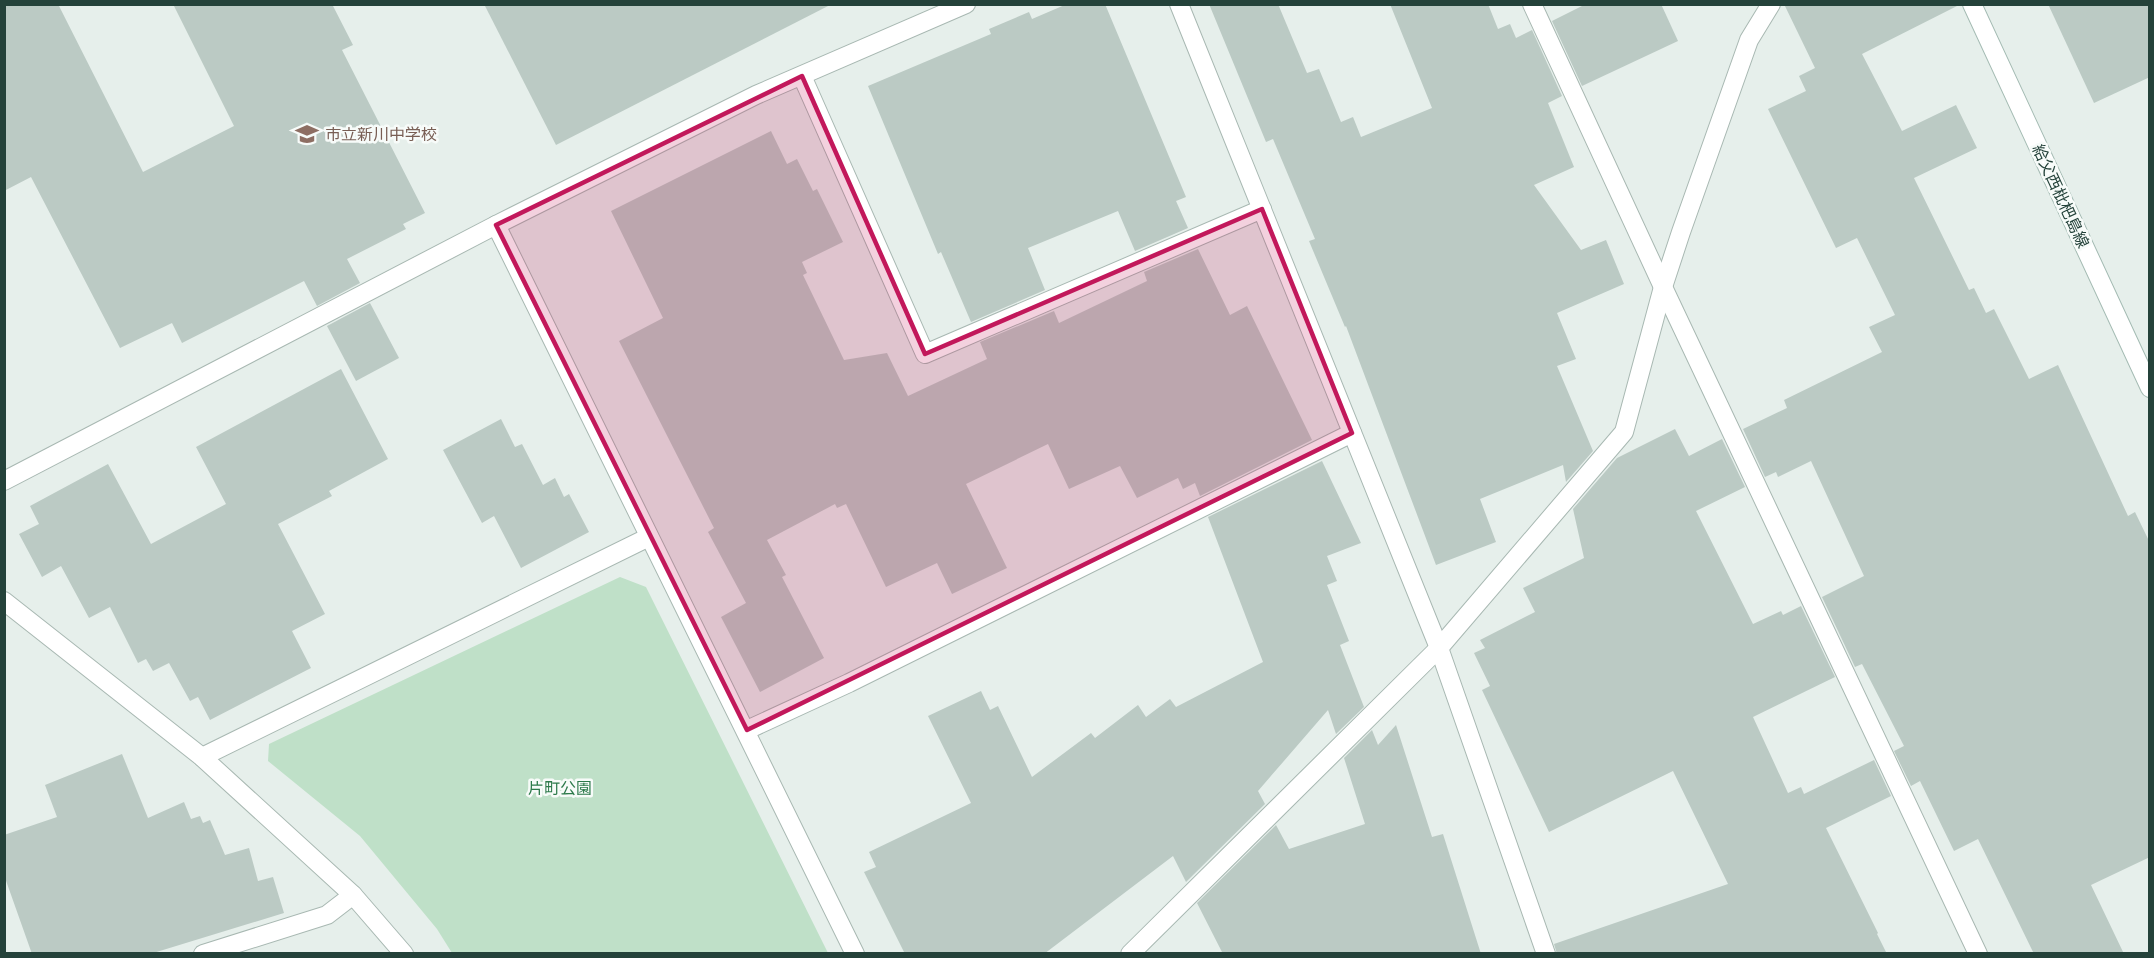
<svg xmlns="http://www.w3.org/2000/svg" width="2154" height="958" font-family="'Roboto Condensed','Noto Sans JP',sans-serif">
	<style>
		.green { fill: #bfe0c8 }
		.building { fill: #bbcac4 }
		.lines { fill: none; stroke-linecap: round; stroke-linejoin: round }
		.minor-casing { stroke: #a8b8b2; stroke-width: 20 }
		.tertiary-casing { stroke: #a8b8b2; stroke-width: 20 }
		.secondary-casing { stroke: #a4bbb3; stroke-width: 20 }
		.minor { stroke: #fff; stroke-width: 18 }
		.tertiary { stroke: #fff; stroke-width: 18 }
		.secondary { stroke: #fff; stroke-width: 18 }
		.marked { fill: #c2185b; fill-opacity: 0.2; stroke: #c2185b; stroke-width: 4.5; stroke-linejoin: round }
		.labels { text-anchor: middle; stroke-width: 5; stroke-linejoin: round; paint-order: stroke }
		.education-label { font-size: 16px; fill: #785e54; stroke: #f7fbf9; text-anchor: start }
		.street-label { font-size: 16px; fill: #24423a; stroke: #f7fbf9 }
		.park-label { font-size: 16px; fill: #2d7a4b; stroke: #f7fbf9 }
	</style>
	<rect width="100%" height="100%" fill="#e6efeb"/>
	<path class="green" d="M620 577 646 587 828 953H452L437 929 360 836 268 761 269 744Z"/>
	<g class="building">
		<path d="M4 4H58L143 172 234 126 173 4H332L353 45 342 50 425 213 403 224 406 229 347 259 360 283 317 306 304 281 182 343 172 323 120 348 31 177 4 191Z"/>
		<path d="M484 4H832L556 145Z"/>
		<path d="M1067 4H1105L1186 197 1176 201 1188 228 1135 251 1118 211 1028 248 1045 290 971 322 941 252 938 254 868 86 991 34 989 29 1029 12 1032 19Z"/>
		<path d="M1209 4H1278L1307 73 1319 69 1341 122 1353 117 1361 137 1432 108 1390 4H1488L1498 29 1510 24 1516 38 1532 30 1562 96 1548 103 1574 167 1534 185 1581 250 1606 240 1624 284 1557 313 1576 359 1557 366 1593 451 1566 482 1563 465 1480 499 1496 542 1436 565 1346 326 1345 327 1309 241 1315 239 1273 139 1266 142Z"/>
		<path d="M1586 4H1661L1678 41 1582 86 1552 21Z"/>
		<path d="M1784 4H1961L1862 54 1902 131 1956 105 1977 148 1914 178 1969 290 1974 288 1986 313 1994 309 2029 379 2058 365 2128 516 2135 512 2150 543V857L2091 885 2124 954H2034L1978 839 1954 851 1920 781 1911 786 1894 751 1904 746 1862 664 1855 667 1822 597 1864 576 1811 461 1778 477 1776 472 1765 477 1743 429 1787 408 1784 400 1882 352 1869 327 1895 315 1857 238 1836 248 1768 109 1806 91 1799 76 1815 68Z"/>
		<path d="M2048 4H2150V77L2094 103Z"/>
		<path d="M771 131 787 164 797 159 813 191 817 189 843 242 802 262 807 273 803 275 844 360 887 353 908 396 987 359 980 342 1054 311 1059 323 1147 281 1144 272 1198 249 1230 315 1247 306 1312 440 1200 496 1195 483 1183 489 1178 478 1137 498 1120 466 1069 489 1048 444 966 484 1007 568 952 594 937 563 886 587 846 504 837 508 835 504 767 540 786 575 782 577 824 658 760 692 721 617 746 603 708 532 714 528 619 341 663 318 611 211Z"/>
		<path d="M370 303 399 358 356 381 327 326Z"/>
		<path d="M341 369 388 459 329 491 332 496 278 524 325 614 292 631 311 668 210 720 198 697 190 701 169 663 153 671 146 659 138 663 110 607 89 618 61 566 42 577 19 534 39 524 30 506 108 464 151 544 226 504 196 447Z"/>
		<path d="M501 419 515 447 522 444 543 485 555 478 564 497 569 494 589 532 521 568 494 516 482 523 443 450Z"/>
		<path d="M1675 429 1689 456 1722 439 1745 487 1696 511 1753 624 1781 611 1783 615 1801 606 1835 677 1753 717 1788 793 1801 787 1804 794 1874 760 1891 796 1826 828 1878 933 1877 934 1887 954H1557L1554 944 1728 884 1673 771 1549 832 1482 690 1490 686 1474 653 1485 648 1480 640 1535 612 1523 588 1584 558 1573 509 1617 458Z"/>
		<path d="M1322 461 1361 543 1327 556 1337 581 1327 585 1349 641 1340 645 1364 707 1336 734 1328 710 1258 791 1265 804 1186 882 1173 856 1044 954H905L864 872 876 867 869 852 971 803 928 716 981 691 990 710 998 706 1032 777 1091 733 1095 738 1138 705 1146 717 1170 699 1176 707 1263 662 1208 517Z"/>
		<path d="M1396 725 1432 837 1443 834 1481 954H1223L1197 903 1276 825 1289 849 1365 824 1344 758 1372 730 1378 745Z"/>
		<path d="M122 754 148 818 184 802 191 819 200 816 203 823 210 820 225 855 249 848 258 881 273 877 284 913 150 954H32L4 875V835L57 817 45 785Z"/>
	</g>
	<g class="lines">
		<g class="minor-casing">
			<g id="minor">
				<path d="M1179 4 1439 648 1546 954"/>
				<path d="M1532 4 1663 287 1978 954"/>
				<path d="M802 76 925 354 1262 209"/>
				<path d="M496 225 855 954"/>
				<path d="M4 481 496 225 756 95 966 4"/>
				<path d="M747 730 849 683 1352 433"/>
				<path d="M202 757 649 537"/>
				<path d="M203 954 327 915 353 895"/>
				<path d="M1130 954 1439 648 1624 432 1663 287 1681 232 1749 40 1771 4"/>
			</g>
		</g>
		<g class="tertiary-casing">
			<path id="tertiary" d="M4 601 202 757 353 895 404 954"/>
		</g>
		<g class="secondary-casing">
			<path id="secondary" d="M1972 4 2150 388"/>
		</g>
		<use href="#minor" class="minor"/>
		<use href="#tertiary" class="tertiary"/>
		<use href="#secondary" class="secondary"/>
	</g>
	<path class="marked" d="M802 76 925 354 1262 209 1352 433 747 730 496 225Z"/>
	<defs>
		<g id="school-bare" transform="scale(1.8)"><path d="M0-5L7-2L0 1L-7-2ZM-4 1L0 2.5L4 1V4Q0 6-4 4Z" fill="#8d6e63" stroke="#f7fbf9" stroke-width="2.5" paint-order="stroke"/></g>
	</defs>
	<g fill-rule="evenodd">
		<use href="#school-bare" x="307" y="134"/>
	</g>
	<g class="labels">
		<g class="education-label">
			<text x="325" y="140">市立新川中学校</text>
		</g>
		<g class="street-label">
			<text transform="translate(2061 196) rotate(65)" y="6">給父西枇杷島線</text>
		</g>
		<g class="park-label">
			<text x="560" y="794">片町公園</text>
		</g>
	</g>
	<rect width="2154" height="958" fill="none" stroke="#24423a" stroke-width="12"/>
</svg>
